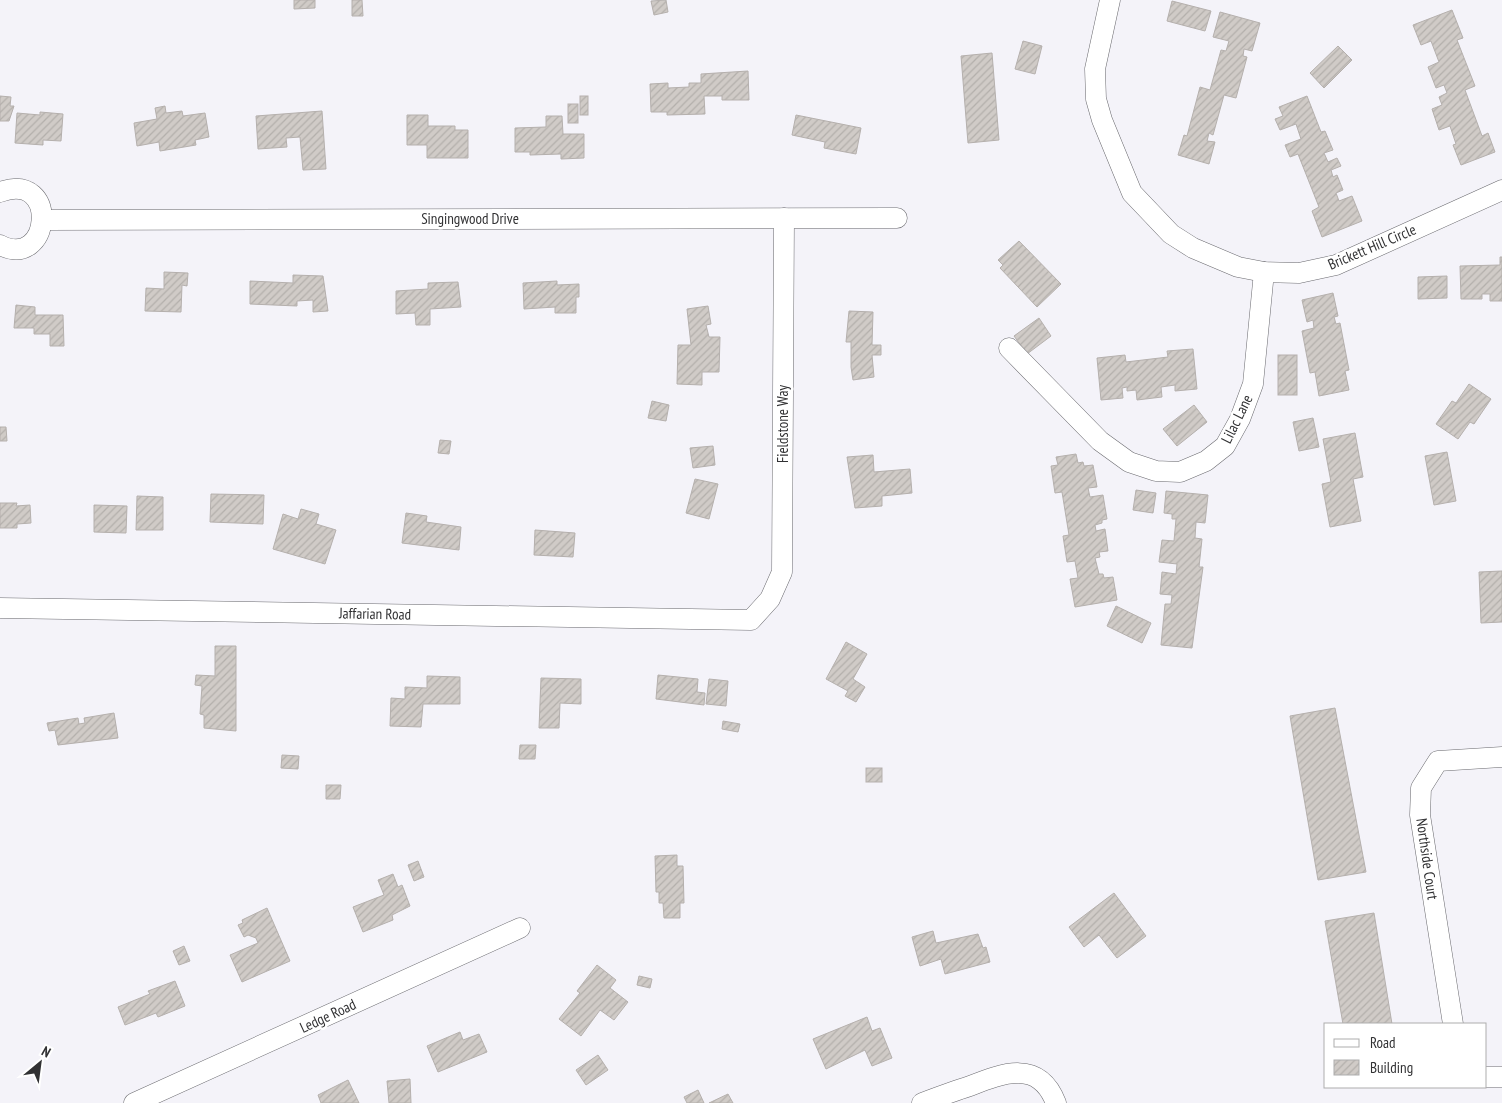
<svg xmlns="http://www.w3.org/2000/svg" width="1502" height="1103" font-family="'PT Sans Narrow',sans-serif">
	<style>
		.building { fill: url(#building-hatch); stroke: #b5b0ad }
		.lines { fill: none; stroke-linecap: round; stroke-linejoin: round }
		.minor-casing { stroke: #6a6a6f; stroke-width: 21 }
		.minor { stroke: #fff; stroke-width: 20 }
		.labels { text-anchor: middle; stroke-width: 5; stroke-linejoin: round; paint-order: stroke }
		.street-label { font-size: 15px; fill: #313133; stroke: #fff }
	</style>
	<defs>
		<pattern id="building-hatch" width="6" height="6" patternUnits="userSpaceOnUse" patternTransform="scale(1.25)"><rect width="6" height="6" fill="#d0cbc7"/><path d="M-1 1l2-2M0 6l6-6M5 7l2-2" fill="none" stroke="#b3afab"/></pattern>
	</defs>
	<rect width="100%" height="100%" fill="#f4f3f9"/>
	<g class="building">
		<path d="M294 0H315V8L294 9Z"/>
		<path d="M352 0H362L363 16H352Z"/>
		<path d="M666 0 668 12 654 15 651 1Z"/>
		<path d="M1172 1 1211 11 1205 31 1167 21Z"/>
		<path d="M1452 10 1463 38 1457 40 1475 86 1465 90 1482 136 1488 133 1495 152 1461 165 1453 145 1456 144 1450 126 1439 130 1432 109 1442 105 1439 97 1447 93 1444 85 1436 88 1428 67 1439 62 1431 41 1421 45 1413 25Z"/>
		<path d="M1220 12 1260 23 1252 51 1244 49 1243 56 1247 57 1236 98 1224 95 1213 135 1209 133 1207 141 1215 142 1209 164 1178 155 1184 135 1187 136 1200 87 1210 90 1221 50 1226 51 1229 41 1213 37Z"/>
		<path d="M1023 41 1042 46 1035 74 1015 69Z"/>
		<path d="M1338 46 1352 60 1324 88 1310 73Z"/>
		<path d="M992 53 999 140 968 143 961 56Z"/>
		<path d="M748 71 749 100H722V96H704L705 114 667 115V112H651L650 84 668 83V88L689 87V83H701V74Z"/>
		<path d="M0 96 11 97 10 106H14L9 121H0Z"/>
		<rect x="580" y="96" width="8" height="19"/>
		<path d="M1307 96 1321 132 1325 131 1333 150 1324 153 1328 162 1337 158 1341 166 1331 170 1333 177 1337 175 1343 190 1336 193 1339 201 1352 196 1362 221 1322 237 1312 211 1319 207 1298 154 1290 157 1285 145 1301 139 1296 124 1280 130 1275 119 1283 116 1279 107Z"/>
		<rect x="568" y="104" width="10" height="19"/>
		<path d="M165 106 166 113 182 111 183 116 205 113 209 137 195 140 196 145 160 151 159 142 137 146 134 123 157 119 155 108Z"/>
		<path d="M322 111 326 169 303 170 300 137 286 138 287 147 258 149 256 116Z"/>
		<path d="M40 112 63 114 61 141 43 140V145L15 143 17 113 40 115Z"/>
		<path d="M407 115H428V126H455V130H468V158H427V145H407Z"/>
		<path d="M796 115 861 128 856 154 824 148 825 142 792 135Z"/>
		<path d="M546 116H562L563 134H584V158L561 159V154L530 155V152H515V128L546 127Z"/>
		<path d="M1019 241 1061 284 1037 307 1000 268 1003 265 998 260Z"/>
		<path d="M1500 257H1502V301H1490V294H1482V299H1461L1460 266 1500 265Z"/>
		<path d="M164 272 188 273 187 286 182 285 181 312 145 311 146 288 164 289Z"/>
		<path d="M293 275 323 276 328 311 313 312V300L297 301V306L250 304V281L293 283Z"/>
		<path d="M1447 276V298L1418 299V277Z"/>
		<path d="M557 281V285L579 284V297H576V313H555V307L524 309 523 283Z"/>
		<path d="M458 282 461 307 430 309V325H416L415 313 396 314V291L428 289V283Z"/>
		<path d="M1333 293 1338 316 1334 317 1336 324 1340 323 1349 370 1345 371 1349 390 1319 396 1315 372 1310 373 1302 331 1314 328 1313 320 1307 322 1302 300Z"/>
		<path d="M16 305 35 307V315H63L64 346H50V334H34V328H14Z"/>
		<path d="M708 306 711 324 706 325 709 337H720L719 372H702V385L677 384 678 345H691L687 309Z"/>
		<path d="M849 311 873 312 872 345H881V355H872L874 377 853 380 851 367V342H846Z"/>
		<path d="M1039 318 1051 336 1027 354 1014 336Z"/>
		<path d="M1193 349 1197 389 1175 391V385L1161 387 1162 397 1137 400 1136 390 1127 391V387L1122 388 1123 398 1101 400 1097 358 1125 355 1126 362 1168 357 1167 351Z"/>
		<rect x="1278" y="355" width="19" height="40"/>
		<path d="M1469 384 1491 399 1474 424 1470 422 1458 439 1436 424 1452 401 1456 403Z"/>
		<path d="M652 401 669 405 666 421 648 418Z"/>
		<path d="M1194 405 1207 422 1177 446 1163 429Z"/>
		<path d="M1313 418 1319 447 1299 451 1293 422Z"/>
		<path d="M0 427H6L7 441H0Z"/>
		<path d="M1355 433 1363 477 1353 479 1361 521 1330 527 1322 484 1331 482 1323 439Z"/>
		<path d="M440 440 451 441 449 454 438 453Z"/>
		<path d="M713 446 715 465 693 468 690 448Z"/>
		<path d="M1447 452 1456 501 1434 505 1425 456Z"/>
		<path d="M1076 454 1078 463 1083 462 1084 466 1093 465 1097 487 1088 488 1090 497 1103 495 1107 519 1102 520V523L1095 525 1096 531 1105 529 1108 551 1099 552 1100 557 1095 558 1099 574H1103L1104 578 1113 577 1117 600 1075 607 1070 579 1078 578 1075 561 1067 562 1063 536 1069 535 1062 492 1055 493 1051 466 1058 465 1056 457Z"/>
		<path d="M873 455 874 472 910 469 912 493 882 496V506L855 508 847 457Z"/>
		<path d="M695 479 718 484 709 519 686 513Z"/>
		<path d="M1136 490 1156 493 1153 513 1133 510Z"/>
		<path d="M1166 491 1208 495 1205 523 1196 522 1195 538 1202 539 1199 567H1203L1192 648 1161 645 1165 604H1171L1172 595 1160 594 1162 572 1176 574 1177 564 1159 562 1162 540 1174 541 1176 519H1172V514L1164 513Z"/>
		<path d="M211 494 264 495 263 524 210 522Z"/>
		<path d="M137 496 163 497V530H136Z"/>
		<path d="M0 503H17L16 506 30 505 31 523 17 524V528H0Z"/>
		<path d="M94 505 127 506 126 533 94 532Z"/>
		<path d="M301 509 319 514 316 524 336 530 325 564 273 549 283 514 298 519Z"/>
		<path d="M406 513 427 516 426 522 461 527 459 550 402 543Z"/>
		<path d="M535 530 575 533 573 557 534 555Z"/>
		<path d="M1502 571V622L1481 623 1479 572Z"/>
		<path d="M1116 606 1151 623 1142 643 1107 626Z"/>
		<path d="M846 642 867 654 853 679 865 687 856 702 845 696 848 691 826 679Z"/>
		<path d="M215 646H236V731L204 728V715L200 714 202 686 195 685 196 675 215 676Z"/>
		<path d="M658 675 698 679 697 692 705 693 704 705 656 699Z"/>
		<path d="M427 676 460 677V704H423L421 727 390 726 391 698 405 699V687L427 688Z"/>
		<path d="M541 678 581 679V704L560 703 559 728H539Z"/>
		<path d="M709 679 728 681 726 706 706 704Z"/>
		<path d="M1335 708 1366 872 1318 880 1290 716Z"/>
		<path d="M114 713 118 738 58 745 55 730 49 731 47 723 78 718 79 724 85 723 84 718Z"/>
		<path d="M723 721 740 724 738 732 722 729Z"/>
		<path d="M520 745H536L535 759H519Z"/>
		<path d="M282 755 299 756 298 769 281 768Z"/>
		<rect x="866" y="768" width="16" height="14"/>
		<path d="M326 785H341L340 799H326Z"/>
		<path d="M677 855V866H683L684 903H680V918H664L663 903H659V892H656L655 856Z"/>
		<path d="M418 861 424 877 414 881 408 865Z"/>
		<path d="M393 874 398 887 402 885 410 906 392 915 393 920 363 932 353 907 384 895 378 880Z"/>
		<path d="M1114 893 1146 936 1117 958 1099 935 1084 947 1069 927Z"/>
		<path d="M267 908 290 961 242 982 230 955 258 943 256 938 248 935 244 937 238 925 243 923 242 920Z"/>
		<path d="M1374 913 1392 1024H1343L1325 921Z"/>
		<path d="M933 931 936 943 978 934 983 948 986 947 990 962 945 974 941 959 920 966 912 937Z"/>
		<path d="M184 946 190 961 179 965 173 951Z"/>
		<path d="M597 965 616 980 610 988 628 1002 614 1020 600 1010 581 1036 559 1019 580 993 577 991Z"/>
		<path d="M639 976 652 979 650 988 637 985Z"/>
		<path d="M175 981 185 1006 158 1017 156 1013 125 1025 118 1007 150 994 148 991Z"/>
		<path d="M867 1017 872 1031 880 1028 892 1058 872 1066 865 1050 826 1069 813 1039Z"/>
		<path d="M460 1032 463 1040 479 1034 487 1052 438 1072 427 1046Z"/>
		<path d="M598 1055 608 1070 586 1085 576 1070Z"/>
		<path d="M410 1079 411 1103H389L387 1081Z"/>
		<path d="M348 1080 359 1103H321L318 1095Z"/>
		<path d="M698 1090 704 1103H687L684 1097Z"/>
		<path d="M728 1094 733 1103H709Z"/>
	</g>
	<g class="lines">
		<g class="minor-casing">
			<g id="minor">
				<path d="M1110 0 1095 69 1096 99 1102 120 1132 193 1171 234 1193 248 1238 267 1264 272 1299 273 1336 265 1502 190"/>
				<path d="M0 192C60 170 51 271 0 245"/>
				<path d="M43 220 897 218"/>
				<path d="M1009 348 1100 441 1129 462 1156 471 1180 472 1206 461 1225 446 1240 419 1253 384 1264 272"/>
				<path d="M0 608 751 620 770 599 782 572 784 218"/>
				<path d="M1453 1024 1420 815 1421 788 1438 761 1502 757"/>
				<path d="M1486 1077H1502"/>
				<path d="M134 1103 520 928"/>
				<path d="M922 1103C938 1097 954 1091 970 1086 1003 1073 1039 1059 1056 1103"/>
			</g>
		</g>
		<use href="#minor" class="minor"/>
	</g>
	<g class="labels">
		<g class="street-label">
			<text x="470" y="224">Singingwood Drive</text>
			<text transform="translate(1372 247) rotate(-23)" y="5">Brickett Hill Circle</text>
			<text transform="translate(1237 419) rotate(-64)" y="5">Lilac Lane</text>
			<text transform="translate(783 424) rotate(-90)" y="5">Fieldstone Way</text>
			<text transform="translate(375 614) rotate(1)" y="5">Jaffarian Road</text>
			<text transform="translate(1427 859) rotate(82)" y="5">Northside Court</text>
			<text transform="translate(328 1016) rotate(-25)" y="5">Ledge Road</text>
		</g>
	</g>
	<rect x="1324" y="1023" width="162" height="65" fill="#ffffff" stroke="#adadad"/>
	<rect x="1334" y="1039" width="25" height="8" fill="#ffffff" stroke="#adadad"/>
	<text x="1370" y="1048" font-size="15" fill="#313133">Road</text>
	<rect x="1334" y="1060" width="25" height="15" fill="url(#building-hatch)" stroke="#adadad"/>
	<text x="1370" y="1073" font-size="15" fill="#313133">Building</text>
	<g transform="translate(40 1063) rotate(29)" stroke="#ffffff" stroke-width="4" paint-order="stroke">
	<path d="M0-4L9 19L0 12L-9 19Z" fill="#313133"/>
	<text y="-8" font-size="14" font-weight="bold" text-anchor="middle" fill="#313133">N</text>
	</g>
</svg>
